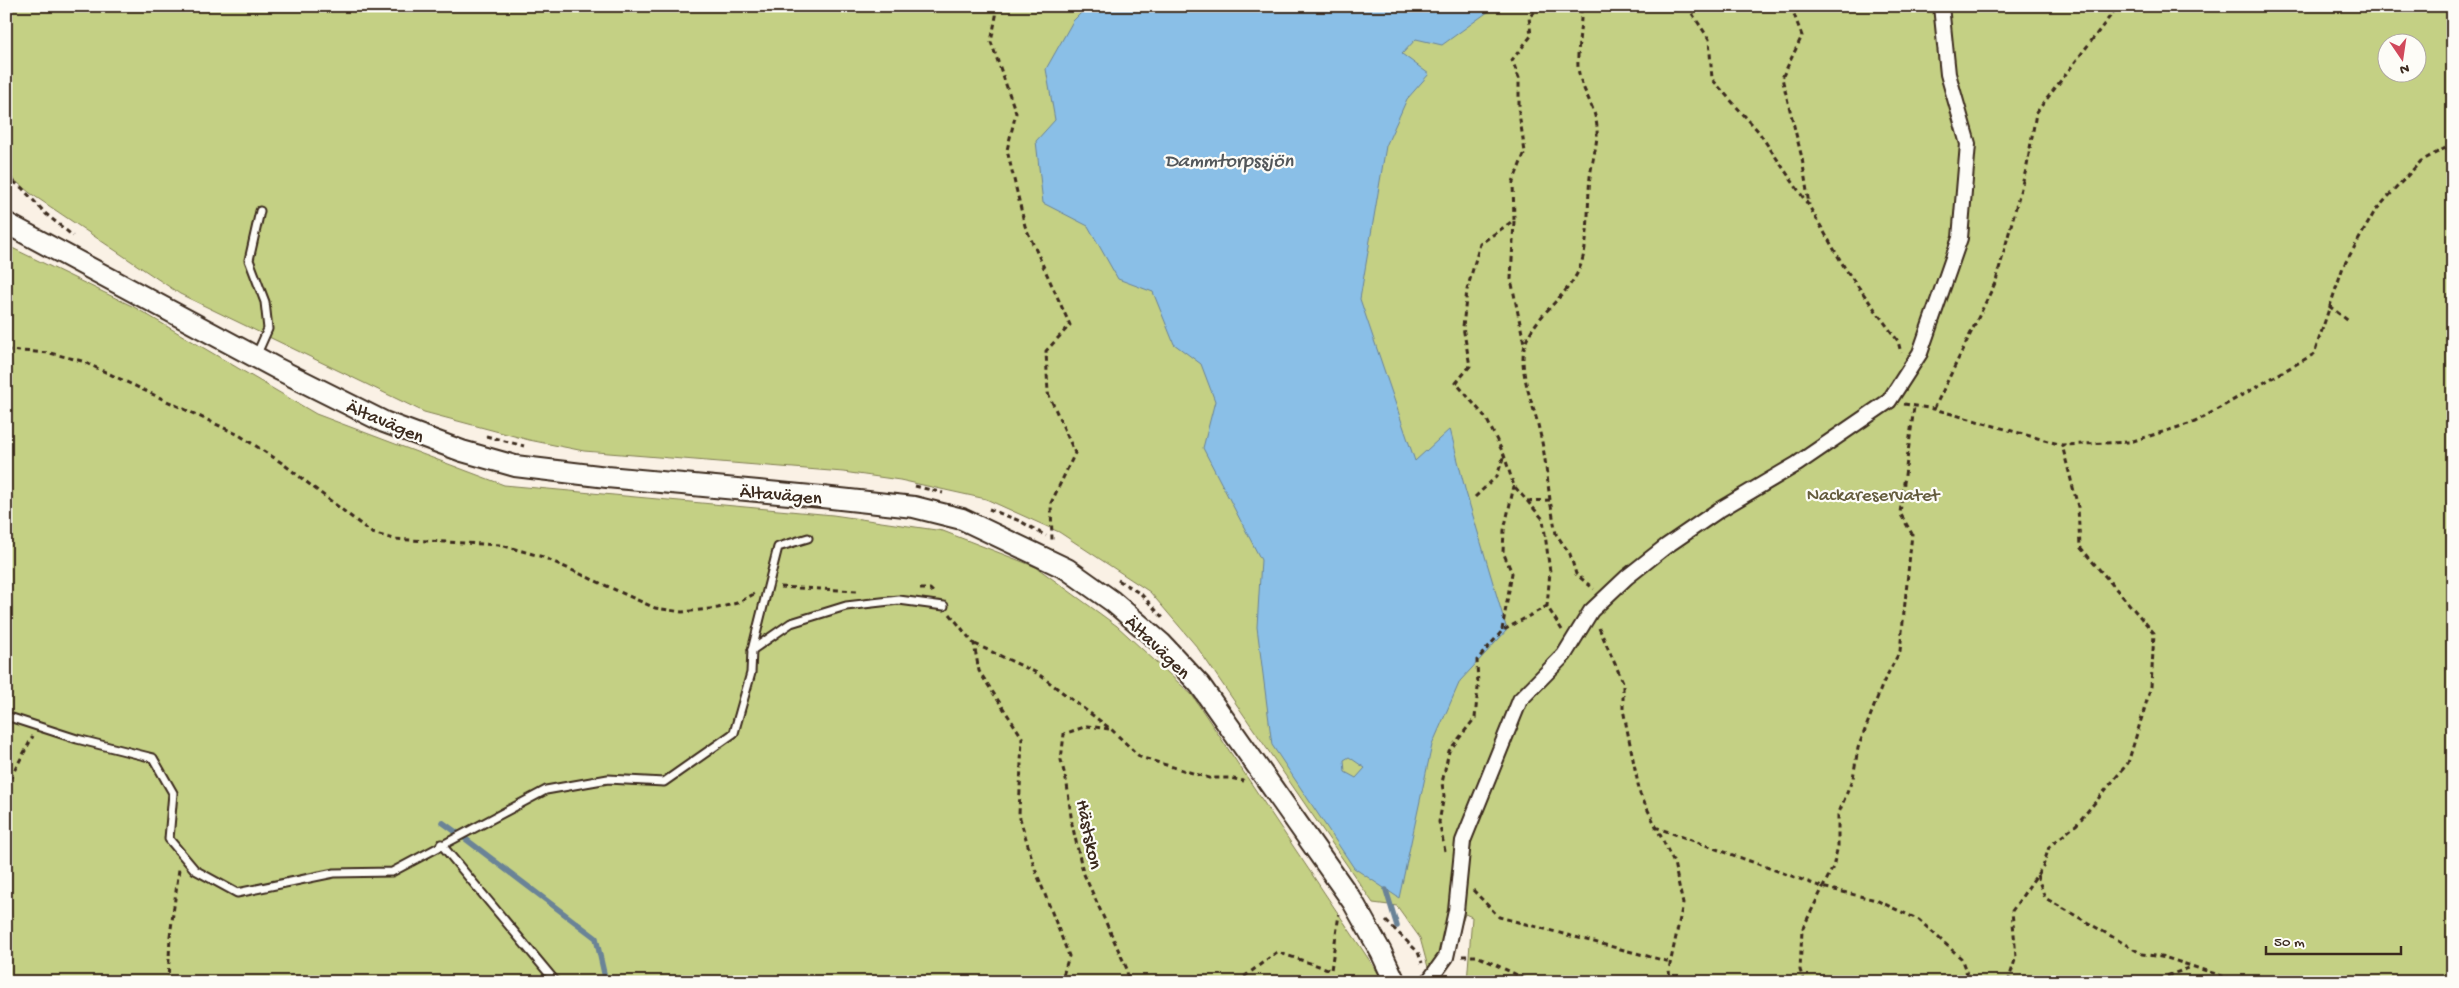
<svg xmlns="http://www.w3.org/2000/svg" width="2459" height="988" font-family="'Gochi Hand',sans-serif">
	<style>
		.green { fill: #c4d084; stroke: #807d51; fill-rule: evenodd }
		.water { fill: #8abfe7; stroke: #6a8397; fill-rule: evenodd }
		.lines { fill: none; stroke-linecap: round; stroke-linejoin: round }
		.stream { stroke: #6a8397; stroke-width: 5.5 }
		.lane-casing { stroke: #3b2a1e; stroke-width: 11 }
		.street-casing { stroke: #3b2a1e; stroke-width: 18 }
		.secondary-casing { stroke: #3b2a1e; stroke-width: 24 }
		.path { stroke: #3b2a1e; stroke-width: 3; stroke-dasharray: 5 4; stroke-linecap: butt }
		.lane { stroke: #fdfcf7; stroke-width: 7 }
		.street { stroke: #fdfcf7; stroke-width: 14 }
		.secondary { stroke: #fdfcf7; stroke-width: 20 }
		.labels { text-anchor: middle; stroke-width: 4.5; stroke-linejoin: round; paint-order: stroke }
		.street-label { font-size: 19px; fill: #3b2a1e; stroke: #fdfcf7 }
		.park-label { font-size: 19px; fill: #645c3d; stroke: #fdfcf7 }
		.water-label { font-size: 20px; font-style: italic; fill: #53575a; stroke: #fdfcf7 }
	</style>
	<rect width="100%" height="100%" fill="#faf1e5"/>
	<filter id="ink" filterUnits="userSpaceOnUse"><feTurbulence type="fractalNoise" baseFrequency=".02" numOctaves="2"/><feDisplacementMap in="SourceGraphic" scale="10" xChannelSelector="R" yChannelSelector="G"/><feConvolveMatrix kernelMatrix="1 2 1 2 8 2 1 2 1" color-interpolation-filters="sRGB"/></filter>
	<g filter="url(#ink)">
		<g class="green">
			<path d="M6 6H2453V982H1467L1472 917 1465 914 1443 977 1432 982 1420 938 1397 906 1373 903 1197 647 1150 592 1059 532 986 499 900 480 843 472 584 451 529 440 424 412 180 294 30 193 6 173ZM2386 42H2416V72H2386Z"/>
			<path d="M6 245 134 307 316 414 504 485 833 515 943 531 1036 567 1117 626 1192 695 1384 982H6Z"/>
		</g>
		<path class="water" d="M1088 6H1496L1442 45 1416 39 1402 54 1429 74 1407 99 1386 146 1360 299 1415 461 1450 429 1465 489 1507 630 1460 681 1432 745 1399 898 1354 868 1272 745 1257 627 1261 560 1203 448 1215 401 1201 364 1174 344 1153 292 1118 279 1088 226 1043 203 1036 141 1055 120 1046 69 1073 21ZM1349 757 1365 768 1356 778 1345 772 1344 760Z"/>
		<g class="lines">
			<g class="stream">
				<path d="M442 822 456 832"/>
				<path d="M463 837 596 938 606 982"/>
				<path d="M1386 890 1397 926"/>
				<path d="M1367 981V982"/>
			</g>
			<g class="lane-casing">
				<g id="lane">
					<path d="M256 356 268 329 265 302 249 260 260 211"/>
					<path d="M752 650 791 623 846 606 899 600 944 606"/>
					<path d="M6 716 77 739 153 758 173 793 169 839 195 870 237 893 334 873 392 872 546 790 608 779 664 782 734 733 751 673 752 650 778 547 808 538"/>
					<path d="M441 844 556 982"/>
				</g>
			</g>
			<g class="street-casing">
				<path id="street" d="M1428 982 1446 957 1456 911 1463 841 1520 700 1564 655 1591 611 1627 577 1665 547 1719 510 1797 464 1889 401 1920 353 1960 238 1968 144 1948 74 1941 6"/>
			</g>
			<g class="secondary-casing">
				<path id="secondary" d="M6 223 278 369 384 422 462 451 515 466 607 477 822 497 914 507 962 519 1067 569 1112 601 1161 643 1200 685 1353 902 1381 952 1395 982"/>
			</g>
			<g class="path">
				<path d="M998 6 991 42 1016 113 1007 150 1025 226 1070 325 1046 351 1048 393 1075 453 1051 503 1052 540"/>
				<path d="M1541 6 1529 17 1531 36 1512 60 1519 78V113L1525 152 1513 182 1514 220 1480 244 1467 290 1463 327 1470 366 1456 383 1486 418 1504 455 1514 486 1543 519 1550 572 1547 606 1562 630"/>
				<path d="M1687 6 1709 39 1712 79 1758 131 1809 206 1846 270 1898 341 1901 353"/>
				<path d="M1791 6 1802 36 1782 78 1802 158 1809 205"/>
				<path d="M6 176 22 188 46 214 73 236"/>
				<path d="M1514 221 1511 279 1524 343"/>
				<path d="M2329 306 2350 322"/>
				<path d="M6 350 50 353 82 361 239 435 282 463 372 533 394 539 501 545 543 557 655 608 682 612 718 608 737 603 754 594"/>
				<path d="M1904 404 1934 409 2062 445 2130 442 2195 422 2314 354 2343 267 2375 211 2421 161 2453 144"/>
				<path d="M1934 409 1996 281 2027 166 2036 113 2118 6"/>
				<path d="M486 436 524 446"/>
				<path d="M915 486 943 493"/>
				<path d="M1475 497 1497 476 1504 455"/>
				<path d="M1550 500C1547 477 1545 452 1539 429 1534 406 1523 383 1523 359 1523 320 1567 301 1580 267 1590 240 1587 206 1590 177 1592 161 1598 143 1597 128 1596 106 1580 89 1578 67 1577 47 1582 27 1581 6"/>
				<path d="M1527 501 1550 500 1556 534 1570 554 1576 574 1594 589"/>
				<path d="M989 509 1020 521 1046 536"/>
				<path d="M1118 580 1141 594 1164 619"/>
				<path d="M780 587 859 591"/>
				<path d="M920 589H930L933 592"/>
				<path d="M950 614 974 644 979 671 1022 737 1019 815 1035 869 1069 956 1061 982"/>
				<path d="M1599 628 1623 682V709L1640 794 1674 863 1683 904 1669 969 1670 982"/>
				<path d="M1502 630 1512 573 1503 552 1504 530 1514 486"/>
				<path d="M975 644 1037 673 1112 730 1140 757 1209 778H1229L1244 781"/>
				<path d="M1109 729 1087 726 1064 734 1061 760 1067 784 1072 824 1083 872 1127 969 1128 982"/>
				<path d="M6 786 33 736"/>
				<path d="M1655 827 1822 887 1876 900 1919 920 1961 958 1970 982"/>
				<path d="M1445 851 1439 822 1444 796 1442 783 1449 751 1475 718 1478 688 1477 660 1502 631 1547 606"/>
				<path d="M2037 875 2045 898 2142 954 2167 958 2228 978 2232 982"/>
				<path d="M1473 890 1499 917 1670 962"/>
				<path d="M1386 921 1418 952 1422 963"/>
				<path d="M1462 956H1477L1532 982"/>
				<path d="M2009 979 2018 982"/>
				<path d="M168 982 170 936 179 869"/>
				<path d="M1237 982 1277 952 1331 970 1339 914"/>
				<path d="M1804 982 1800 970 1802 930 1833 867 1838 846V815L1853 778 1858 748 1883 683 1900 651 1912 534 1900 513 1914 407"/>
				<path d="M2008 982 2016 957 2012 911 2043 866 2049 847 2077 824 2128 763 2151 687 2154 633 2080 547 2078 507 2062 445"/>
				<path d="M2150 982 2192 967"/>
			</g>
			<use href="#lane" class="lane"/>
			<use href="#street" class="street"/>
			<use href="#secondary" class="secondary"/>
		</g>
	</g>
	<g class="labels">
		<g class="street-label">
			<text transform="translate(386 420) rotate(23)" y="7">Ältavägen</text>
			<text transform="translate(781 493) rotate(5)" y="7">Ältavägen</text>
			<text transform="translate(1159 646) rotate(44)" y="7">Ältavägen</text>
			<text transform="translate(1091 834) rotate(78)" y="7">Hästskon</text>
		</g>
		<g class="park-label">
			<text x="1873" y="500">Nackareservatet</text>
		</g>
		<g class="water-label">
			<text x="1229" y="166">Dammtorpssjön</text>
		</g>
	</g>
	<rect width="2459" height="988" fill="none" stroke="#fdfcf7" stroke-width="25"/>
	<rect x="12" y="12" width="2434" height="963" fill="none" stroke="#3b2a1e" stroke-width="2" filter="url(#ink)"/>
	<g transform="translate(2402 58) rotate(167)"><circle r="24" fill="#fdfcf7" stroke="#afa8a0"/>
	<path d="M0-4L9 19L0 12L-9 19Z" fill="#d1495b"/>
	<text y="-8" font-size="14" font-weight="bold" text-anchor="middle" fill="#3b2a1e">N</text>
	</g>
	<path d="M2266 946v8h135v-8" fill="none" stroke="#3b2a1e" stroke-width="2.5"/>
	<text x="2274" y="946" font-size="15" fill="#3b2a1e" stroke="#fdfcf7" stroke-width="4" paint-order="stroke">50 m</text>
</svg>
